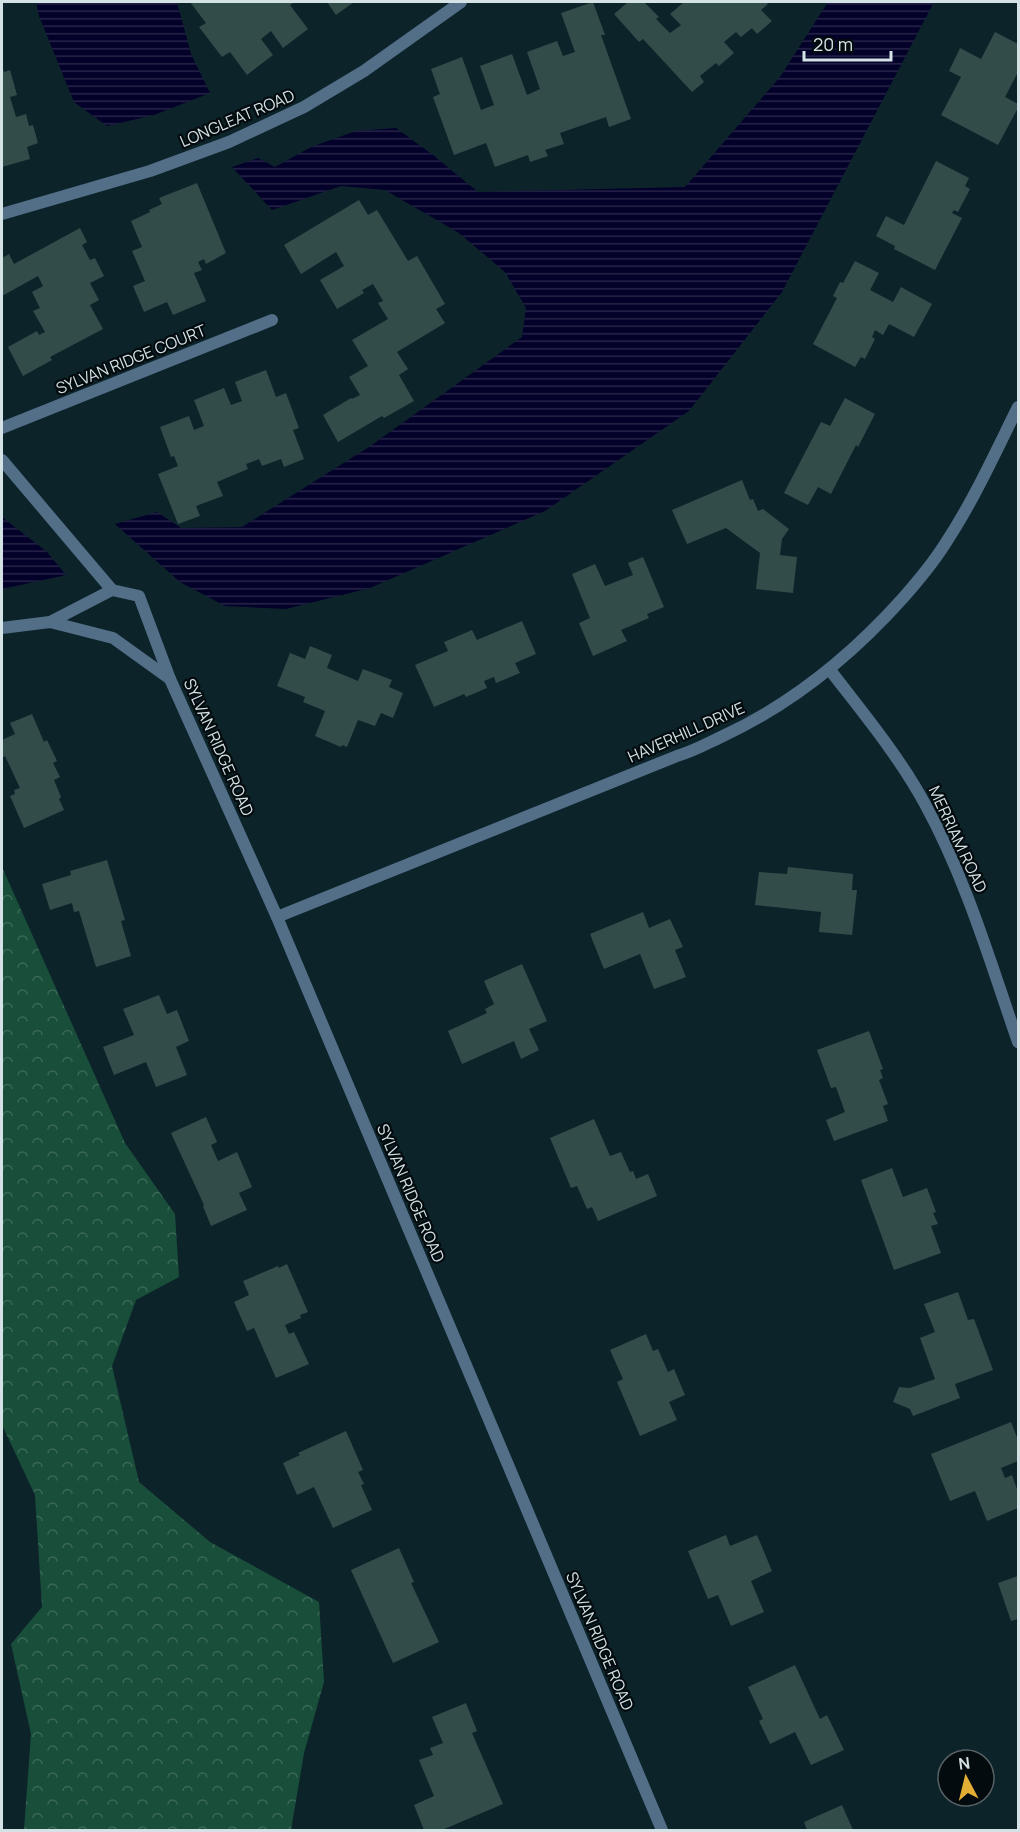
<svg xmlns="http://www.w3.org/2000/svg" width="1020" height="1832" font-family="Manrope,sans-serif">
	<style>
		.forest { fill: url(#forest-crowns) }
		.water { fill: url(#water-rules) }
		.building { fill: #324c4a }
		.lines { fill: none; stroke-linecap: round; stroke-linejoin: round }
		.street { stroke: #536f88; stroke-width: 12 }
		.labels { text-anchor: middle; stroke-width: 4.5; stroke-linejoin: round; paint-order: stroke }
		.street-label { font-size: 16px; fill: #d4e2e6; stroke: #030b0e }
	</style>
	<defs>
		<pattern id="forest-crowns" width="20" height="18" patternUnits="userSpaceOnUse" patternTransform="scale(1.5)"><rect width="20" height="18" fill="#194f3a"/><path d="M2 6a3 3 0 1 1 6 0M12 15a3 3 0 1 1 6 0" fill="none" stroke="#3a6856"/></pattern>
		<pattern id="water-rules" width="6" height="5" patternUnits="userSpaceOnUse" patternTransform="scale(1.5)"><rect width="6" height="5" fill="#030029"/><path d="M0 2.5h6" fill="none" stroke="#272548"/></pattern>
	</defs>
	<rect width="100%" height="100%" fill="#0c232a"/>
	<path class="forest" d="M2 867 125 1143 175 1214 179 1277 136 1300 112 1366 139 1482 210 1542 319 1602 324 1682 304 1753 291 1830H24L31 1734 11 1644 42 1607 35 1495 2 1425Z"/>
	<g class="water">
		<path d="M36 2H177L191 54 210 93 154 115 107 126 74 102 39 16Z"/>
		<path d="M828 2H934L782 292 689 411 545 511 370 588 286 609 225 606 180 582 115 524 157 512 181 528 242 527 369 447 522 337 526 308 505 272 459 233 385 190 341 186 272 210 232 167 258 158 275 167 311 147 356 131 396 128 433 155 478 192 685 187 780 77Z"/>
		<path d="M2 517 47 552 66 575 2 589Z"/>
	</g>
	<g class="building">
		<path d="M190 2H295L290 5 308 29 283 48 271 31 261 39 273 55 247 75 230 52 222 57 199 27 206 23Z"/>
		<path d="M327 2H354L336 15Z"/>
		<path d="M593 2 605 35H601L631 119 609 127 606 117 560 133 564 144 545 150 548 156 530 162 528 155 495 167 486 143 454 155 433 97 440 94 431 69 462 57 481 110 494 105 480 66 512 54 527 95 540 89 527 52 557 41 563 56 575 52 561 13Z"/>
		<path d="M628 2H644L659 17 656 19 670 33 681 25 670 14 684 2H766L768 4 761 10 772 21 757 34 752 28 741 37 736 32 724 42 734 53 719 66 716 63 700 76 704 82 692 92 643 39 639 42 614 14Z"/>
		<path d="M995 32 1018 44V72L1005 97 1018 104V108L998 145 941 115 961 77 949 71 960 48 981 59Z"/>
		<path d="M2 66 4 72 10 70 17 95 10 97 16 117 26 114 29 126 33 125 38 143 27 147 30 159 2 167Z"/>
		<path d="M936 161 969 178 965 186 970 189 958 212 954 210 952 213 962 218 935 270 894 249 895 246 876 236 886 216 904 225Z"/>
		<path d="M197 183 226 253 206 264 204 259 198 262 202 270 194 273 206 301 173 315 167 302 144 312 133 286 145 281 132 251 142 247 131 221 150 212 149 210 162 204 159 198Z"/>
		<path d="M359 200 368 215 377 210 408 261 417 256 445 304 436 309 445 323 397 352 408 369 399 375 414 401 384 418 382 416 338 442 323 415 351 398 352 399 360 395 349 377 368 366 352 340 388 319 378 303 383 301 373 284 362 290 364 293 337 309 320 280 344 266 336 252 301 274 284 245Z"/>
		<path d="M80 228 87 242 82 245 90 260 95 258 104 276 90 283 99 300 90 305 103 329 50 357 52 360 23 376 8 347 37 331 39 335 45 332 33 311 40 308 32 292 43 286 38 276 2 296V258L9 254 14 264Z"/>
		<path d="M855 261 879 273 870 290 893 302 901 287 932 304 914 337 889 324 883 335 875 330 872 337 875 339 865 359 861 357 855 367 813 344 837 298 833 296 840 282 843 283Z"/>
		<path d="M266 370 276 397 286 393 299 428 293 430 304 459 284 467 281 459 262 466 259 459 246 464 248 469 217 482 223 496 196 506 200 516 178 524 158 474 178 466 174 456 171 457 160 427 189 416 194 430 204 426 194 400 224 388 231 405 242 401 235 382Z"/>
		<path d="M845 398 875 414 858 447 856 445 831 494 818 487 808 505 784 493 821 422 830 426Z"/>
		<path d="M742 480 750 500 753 499 758 511 763 509 789 529 782 539 780 555 797 557 793 593 756 589 760 553 726 528 687 544 672 510Z"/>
		<path d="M643 557 664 607 647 614 649 618 621 630 627 641 593 656 579 623 590 618 572 574 595 564 605 586 633 575 628 563Z"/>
		<path d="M522 621 536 654 515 663 520 673 496 683 494 677 484 681 487 688 466 697 464 694 434 707 415 665 448 651 444 642 472 630 477 640Z"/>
		<path d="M310 646 332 655 327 668 358 681 363 669 392 680 389 687 403 693 393 718 381 713 375 726 358 720 347 747 342 745 341 747 315 736 325 711 303 702 305 697 277 686 290 653 305 659Z"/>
		<path d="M32 714 44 742 47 740 57 761 53 763 60 777 54 780 61 797 59 799 64 810 24 828 10 796 15 794 14 790 20 788 5 756 2 758V740L15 734 10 723Z"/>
		<path d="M107 860 125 920 121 921 131 956 96 967 79 911 74 912 72 903 50 910 42 884 71 875 70 871Z"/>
		<path d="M788 867 853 874 852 890H857L852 935 819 932 821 912 755 905 759 872 787 874Z"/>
		<path d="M643 912 649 928 670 919 683 947 675 950 686 977 654 989 640 954 604 969 590 934Z"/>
		<path d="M522 964 547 1021 529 1029 539 1050 521 1059 514 1041 462 1064 448 1031 487 1013 485 1009 494 1004 484 981Z"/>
		<path d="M159 995 167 1014 177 1010 189 1041 176 1047 187 1075 156 1087 146 1062 114 1075 103 1047 134 1035 123 1009Z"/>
		<path d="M869 1031 883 1069 880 1070 883 1078 879 1080 888 1104 883 1106 888 1121 834 1141 826 1120 845 1112 836 1087 831 1088 817 1050Z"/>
		<path d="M206 1117 217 1142 211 1145 218 1161 237 1152 252 1187 239 1193 247 1210 211 1226 203 1206 204 1205 171 1133Z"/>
		<path d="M594 1119 610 1156 621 1152 630 1172 633 1171 636 1179 648 1174 657 1196 598 1221 592 1207 587 1209 577 1186 571 1188 550 1138Z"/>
		<path d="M892 1168 903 1197 927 1188 936 1212 933 1213 938 1224 931 1226 941 1253 894 1270 861 1180Z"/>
		<path d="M287 1264 308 1312 300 1315 301 1318 285 1325 289 1334 294 1332 309 1364 276 1378 254 1328 247 1331 234 1302 249 1295 243 1281 278 1266 279 1268Z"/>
		<path d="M958 1292 968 1320 974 1319 993 1370 955 1384 960 1398 913 1416 910 1409 893 1402 899 1387 910 1388 935 1379 920 1338 935 1332 924 1304Z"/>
		<path d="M646 1334 653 1351 658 1349 668 1372 674 1369 685 1395 669 1402 677 1420 640 1436 617 1382 623 1379 610 1350Z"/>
		<path d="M1011 1422 1018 1440V1461L1001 1468 1005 1478 1012 1475 1018 1492V1508L987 1521 975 1491 950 1501 931 1454Z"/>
		<path d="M346 1431 363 1470 358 1472 364 1484 361 1485 372 1510 333 1528 314 1487 297 1495 283 1463 300 1455 298 1453Z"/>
		<path d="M726 1535 730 1546 757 1535 772 1571 751 1581 764 1612 731 1626 718 1595 708 1599 688 1551Z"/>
		<path d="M399 1548 414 1582 411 1583 439 1642 393 1663 351 1570Z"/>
		<path d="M1018 1576V1619L1011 1621 998 1583Z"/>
		<path d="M795 1665 820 1719 827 1715 844 1750 811 1765 795 1732 770 1744 759 1721 763 1719 748 1687Z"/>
		<path d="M466 1703 477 1731 472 1733 503 1804 442 1830H424L414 1805 434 1796 419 1760 433 1755 430 1748 443 1743 432 1717Z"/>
		<path d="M842 1805 853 1830H807L804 1822Z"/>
	</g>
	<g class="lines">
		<g class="street">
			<path d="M2 214 150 171 229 142 304 107 364 71 461 2"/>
			<path d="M2 428 272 320"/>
			<path d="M2 460 112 590"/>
			<path d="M50 622 112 590 139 596 170 679 277 917 662 1830"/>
			<path d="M2 628 50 622 113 638 170 679"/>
			<path d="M830 670C863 713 899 756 925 804 966 879 990 961 1018 1042"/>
			<path d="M277 917 677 756C694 751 708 743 723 736 794 703 851 656 903 598 918 581 933 563 945 544 974 500 995 453 1018 407"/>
		</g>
	</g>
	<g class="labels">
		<g class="street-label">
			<text transform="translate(237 118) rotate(-23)" y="6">LONGLEAT ROAD</text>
			<text transform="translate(131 359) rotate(-22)" y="6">SYLVAN RIDGE COURT</text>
			<text transform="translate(686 732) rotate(-24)" y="6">HAVERHILL DRIVE</text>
			<text transform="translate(219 747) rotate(66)" y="6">SYLVAN RIDGE ROAD</text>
			<text transform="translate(958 839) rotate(65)" y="6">MERRIAM ROAD</text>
			<text transform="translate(411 1193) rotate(67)" y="6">SYLVAN RIDGE ROAD</text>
			<text transform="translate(600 1641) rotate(67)" y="6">SYLVAN RIDGE ROAD</text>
		</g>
	</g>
	<rect width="1020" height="1832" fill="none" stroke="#d4e2e6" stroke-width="6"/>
	<g transform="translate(966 1778) rotate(353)"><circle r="28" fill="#030b0e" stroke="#576164" stroke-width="1.5"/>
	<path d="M0-4.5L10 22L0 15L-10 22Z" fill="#e4ae35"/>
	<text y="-9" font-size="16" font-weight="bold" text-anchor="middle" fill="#d4e2e6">N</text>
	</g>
	<path d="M804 51v9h87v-9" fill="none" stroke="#d4e2e6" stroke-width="3"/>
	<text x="813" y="51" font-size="18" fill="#d4e2e6" stroke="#030b0e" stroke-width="4.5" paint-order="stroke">20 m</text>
</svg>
